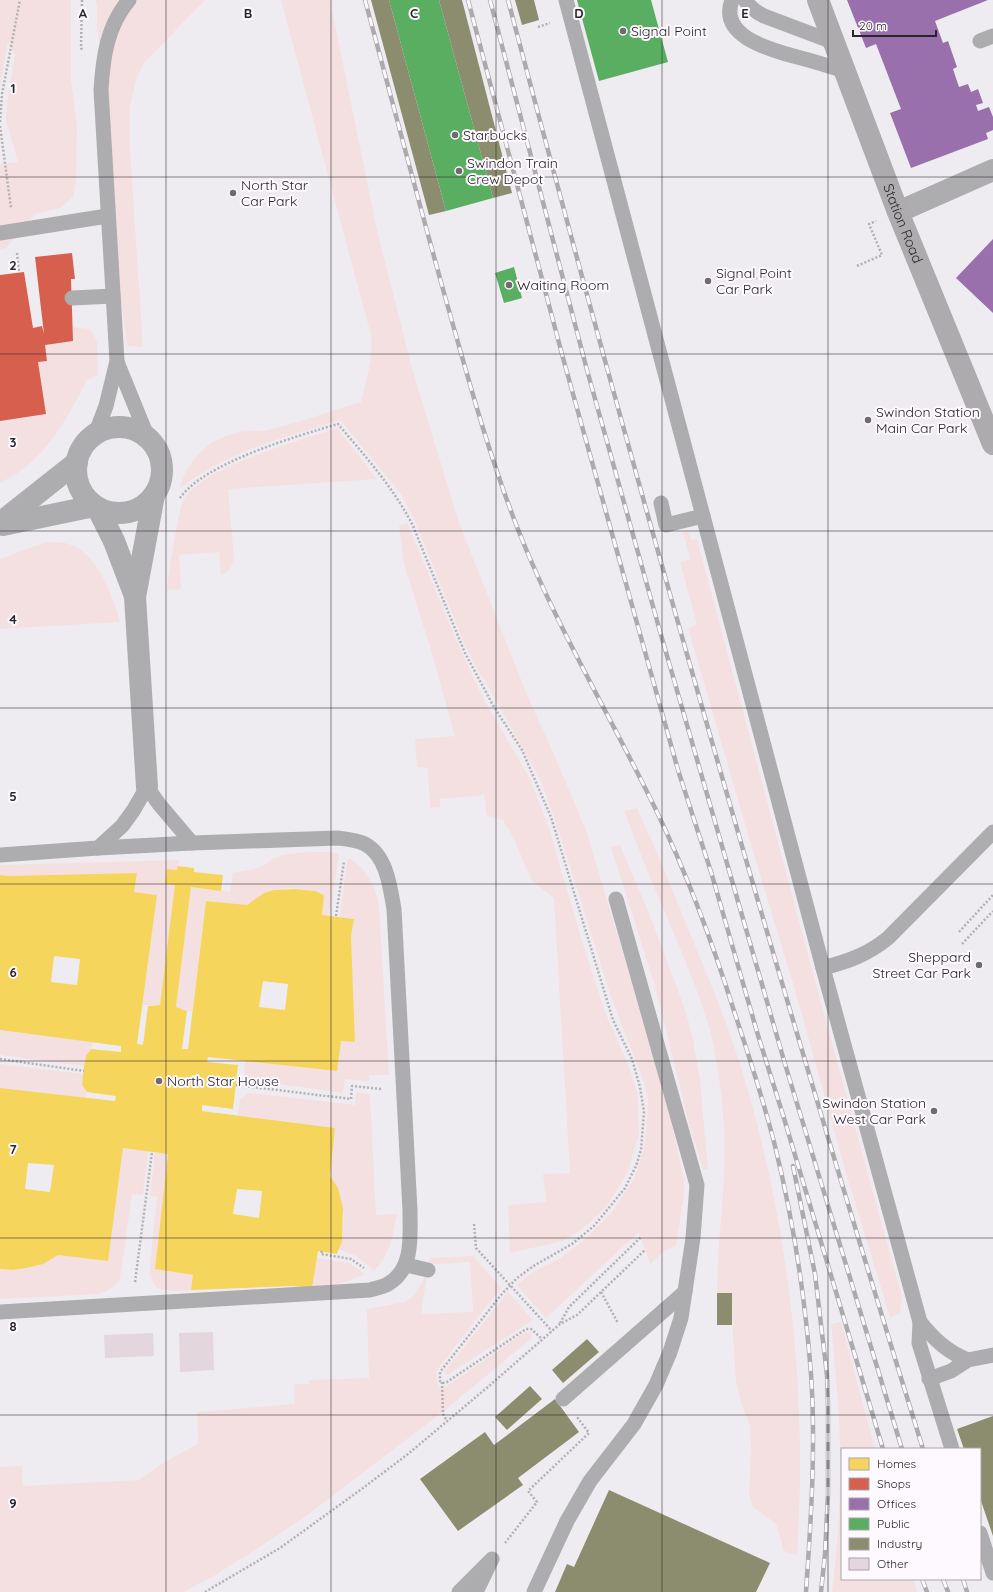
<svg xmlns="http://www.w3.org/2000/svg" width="993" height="1592" font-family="Quicksand,sans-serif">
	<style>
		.green { fill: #f4e0e0 }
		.homes { fill: #f6d55c; fill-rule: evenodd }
		.shops { fill: #d6604d }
		.offices { fill: #9970ab }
		.public { fill: #5aae61 }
		.industry { fill: #8c8c6e }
		.building { fill: #e4d6dd }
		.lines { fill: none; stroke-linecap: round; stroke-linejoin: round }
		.path { stroke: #b3b0b4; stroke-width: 2.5; stroke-dasharray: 2 2; stroke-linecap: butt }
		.lane { stroke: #adacaf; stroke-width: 15 }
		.street { stroke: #adacaf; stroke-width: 22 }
		.secondary { stroke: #adabae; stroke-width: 22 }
		.rail-casing { stroke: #abaaac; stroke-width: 4.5 }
		.rail { stroke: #fdf9fe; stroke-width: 3; stroke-dasharray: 9; stroke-linecap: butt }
		.grid { fill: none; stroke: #282628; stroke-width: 1; stroke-opacity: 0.55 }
		.poi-dot { fill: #6e6b6e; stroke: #fdf9fe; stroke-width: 1.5 }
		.labels { text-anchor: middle; stroke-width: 4; stroke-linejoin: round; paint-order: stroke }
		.poi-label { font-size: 14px; fill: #282628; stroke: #fdf9fe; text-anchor: start }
		.street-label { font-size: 14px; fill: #282628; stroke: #fdf9fe }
		.grid-label { font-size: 13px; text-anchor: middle; font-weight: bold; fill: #282628; stroke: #fdf9fe; stroke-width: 4; stroke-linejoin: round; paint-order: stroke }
	</style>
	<rect width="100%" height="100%" fill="#efecf1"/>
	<g class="green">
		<path d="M0 0H71V81L77 126 76 180 73 197 60 208 35 214 6 248 0 249V164L18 162 6 120 7 103 15 55 8 41 0 88Z"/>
		<path d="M95 0H205L144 63 136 80 130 105V150L143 347 127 346 117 273 105 74 97 26V4Z"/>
		<path d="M281 0H330L376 226 412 368 458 520 525 690 556 759 587 833 646 1031 671 1120 684 1181V1195L676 1246 663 1252 650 1264 639 1232 546 1318 517 1285 531 1273 559 1259 584 1240 612 1212 634 1179 642 1155 646 1135 648 1100 644 1082 612 1000 559 832 541 781 490 690 476 667 464 643 414 519 401 494 340 420C284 437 225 453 179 489 189 459 208 438 240 432 249 430 258 432 267 430 299 423 330 411 361 402 367 379 373 358 371 335Z"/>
		<path d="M72 327 90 329 97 342 98 375 87 380C70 413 52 447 22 470 15 475 7 479 0 483V421L38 362 47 361 43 335Z"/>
		<path d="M337 428 377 479 228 489 234 558C232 567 230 571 221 575L219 552 179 555 181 589 167 590C169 568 173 547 177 525 179 517 180 508 183 501 198 468 302 440 337 428Z"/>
		<path d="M407 523 462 653 483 698 530 779 550 831 581 938 605 1012 630 1069 638 1097 639 1134 628 1172 607 1206 584 1228 563 1241 510 1253 508 1205 546 1202 543 1174 570 1173 554 898 532 881 513 837 503 820 487 816 484 795 440 799V807L430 808 428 768 417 767 415 739 455 736 430 647 404 564 399 526Z"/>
		<path d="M688 531 691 540 697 539 822 1007 902 1297 900 1313 890 1317 848 1180 795 990 752 848 688 628 697 625 680 562 690 559 683 532Z"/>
		<path d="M46 542C56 542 65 542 74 546 100 559 112 596 120 622L0 629V559Z"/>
		<path d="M637 808C655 847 671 886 687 926 706 972 726 1019 741 1067 789 1223 808 1392 797 1555L784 1551 776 1524 753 1507 749 1494 751 1442 750 1426 742 1405 736 1382 733 1338 732 1293H717C717 1233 729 1174 723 1114 721 1088 717 1060 711 1034 701 998 686 963 672 929 655 890 639 851 624 811Z"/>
		<path d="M620 845 648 911 685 1009 693 1039 700 1080 708 1169H703L690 1128 655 986 611 847Z"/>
		<path d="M307 852H331L339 854 330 916 322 915 324 895C307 888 283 885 265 893 259 896 253 901 247 905L206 901 192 1012 176 1007 191 887 230 892 233 873 258 868 266 864 274 858 283 855Z"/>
		<path d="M350 859C367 869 376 887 379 907L389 1075H369V1081L345 1079 343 1093 251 1080 244 1073 245 1061 336 1071 341 1041 355 1042 351 936 354 919 340 917 347 860Z"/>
		<path d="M179 860 160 1005H142L157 895 134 892 137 873 9 876 0 875V865Z"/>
		<path d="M0 1030 93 1042C91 1051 86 1056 84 1066L0 1055Z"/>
		<path d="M0 1064 83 1074 82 1085 87 1092 86 1098 0 1088Z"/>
		<path d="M356 1092 369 1094 370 1096 376 1215 397 1214C393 1234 390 1257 374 1270L354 1255 339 1249C345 1230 346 1209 338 1191 336 1185 331 1180 330 1174 329 1159 334 1143 335 1128L238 1116 240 1099 249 1093 355 1105Z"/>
		<path d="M123 1148 148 1151 143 1195 132 1194 120 1279C114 1288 109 1290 99 1294L0 1299V1269L13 1270 27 1268 43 1264 58 1255 108 1261Z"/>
		<path d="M155 1152 168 1154 155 1269 193 1275 191 1290 173 1291 160 1289 156 1287 149 1275 157 1197 150 1196Z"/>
		<path d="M473 1256 501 1288 437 1370 436 1379 439 1387 443 1388 447 1386 525 1332 531 1333 532 1338 445 1410 306 1516 258 1548 215 1575 184 1592H0V1467L22 1466 23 1486 139 1480 163 1463 198 1444 197 1412 295 1404 294 1384H309V1380L369 1378 367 1309 405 1302 414 1295 427 1274 421 1314 473 1312 470 1262 429 1265 430 1258Z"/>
		<path d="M317 1258 349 1263 365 1274C347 1282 332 1287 312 1288Z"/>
		<path d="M508 1292 533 1320 447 1375 444 1372Z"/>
		<path d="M841 1322 875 1449H842V1579H913L917 1592H832C839 1535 842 1476 839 1418 837 1387 834 1355 831 1324Z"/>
	</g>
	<path class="homes" d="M178 866 194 868V872L223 875 221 891 191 887 176 1007 187 1011 182 1049H188L206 901 247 905 264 893 274 890 295 889 315 891 324 895 322 915 354 919 351 936 355 1042 341 1041 337 1071 208 1057 207 1062 238 1065 233 1109 202 1105V1111L335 1128 330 1176 338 1188 343 1208 342 1241 337 1254 318 1251 312 1288 292 1286 191 1290 193 1275 155 1269 168 1154 123 1148 108 1261 58 1255 43 1264 27 1268 13 1270 0 1269V1088L115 1101 116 1096 87 1092 82 1085 84 1066 86 1056 91 1049 121 1052V1046L0 1030V875L9 876 137 873 134 892 157 895 137 1044 143 1045 148 1006 160 1005 175 885 165 884 167 869 177 870ZM54 956 80 959 77 985 51 982ZM263 981 288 984 285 1010 259 1007ZM28 1163 54 1165 50 1192 25 1189ZM237 1189 262 1191 259 1218 233 1214Z"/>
	<path class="shops" d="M72 253 75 279H71L73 341 45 345 47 361 38 362 46 414 0 421V275L24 272 33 328 42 326 44 334 35 257Z"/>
	<g class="offices">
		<path d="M847 0H988L935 21 943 43 948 41 957 67 953 69 959 87 968 84 971 92 978 89 983 103 976 105 978 111 989 107 993 117V130L986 133 988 139 911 168 890 113 901 109 876 44 866 48Z"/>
		<path d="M993 239V313L956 278Z"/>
	</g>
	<g class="public">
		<path d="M389 0H439L493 198 446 211Z"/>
		<path d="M577 0H651L668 62 599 81Z"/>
		<path d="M514 267 522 298 504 303 495 273Z"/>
	</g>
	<g class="industry">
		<path d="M371 0H389L446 211 429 215Z"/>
		<path d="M439 0H462L512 193 493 198Z"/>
		<path d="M515 0H534L539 20 522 25Z"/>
		<rect x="717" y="1293" width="15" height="32"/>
		<path d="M587 1339 599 1352 563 1383 552 1370Z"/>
		<path d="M530 1386 542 1399 507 1430 495 1417Z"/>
		<path d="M555 1399 579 1432 518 1478 523 1485 458 1531 420 1479 485 1432 494 1445Z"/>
		<path d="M993 1416V1536L980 1498V1449H964L957 1429Z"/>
		<path d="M609 1490 770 1563 756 1592H555L567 1564 574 1567Z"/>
	</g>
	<g class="building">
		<path d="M213 1332 214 1370 180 1372 179 1333Z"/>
		<path d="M153 1333 154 1356 105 1358 104 1335Z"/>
	</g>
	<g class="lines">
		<g class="path">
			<path d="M82 0 81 48 83 51"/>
			<path d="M538 27 550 23"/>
			<path d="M0 122 2 94 20 0"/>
			<path d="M0 126 11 208"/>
			<path d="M17 253 19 272"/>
			<path d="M857 266 882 255 869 224 876 221"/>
			<path d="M751 279 772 275"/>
			<path d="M180 498C204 463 297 436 338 424 365 456 394 488 413 526L465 653 494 707 522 750 551 817 613 1020 632 1059 640 1087 644 1112 641 1150 636 1166 625 1188 594 1226 572 1244 535 1265 517 1278 501 1295 440 1372V1381L443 1383 447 1382 526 1329H531L542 1339"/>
			<path d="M336 916 344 861"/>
			<path d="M959 932 993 895"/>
			<path d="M962 944 993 911"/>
			<path d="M0 1059 84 1071"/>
			<path d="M236 1085 351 1099 352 1086 381 1089"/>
			<path d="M474 1224 476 1248 552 1331"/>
			<path d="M322 1251 321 1254 351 1259 364 1268"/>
			<path d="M135 1282 152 1152"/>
			<path d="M601 1292 618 1323"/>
			<path d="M560 1323 569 1307 641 1237"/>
			<path d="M442 1382 443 1414 447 1421"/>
			<path d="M505 1543 537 1502 528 1491 589 1433 577 1417"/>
			<path d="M205 1592 280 1548 363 1488 408 1454 489 1386 560 1324 577 1315 645 1250"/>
		</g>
		<g class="lane">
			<path d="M566 0 823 968 920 1322 919 1343 952 1449"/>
			<path d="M732 0C718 37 772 50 797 57 813 61 829 66 844 71"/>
			<path d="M745 0C750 8 756 12 764 16L833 42"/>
			<path d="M980 41 993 36"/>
			<path d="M0 233 107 216"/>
			<path d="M72 298 113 296"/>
			<path d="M117 362 148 438"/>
			<path d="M95 435 106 406 117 361 101 90C103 57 107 26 129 0"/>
			<path d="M661 503 666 525 703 516"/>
			<path d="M98 848 192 843"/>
			<path d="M0 855 98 848 122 826 133 811 147 787 159 804 192 843 338 838C347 839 357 840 365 844 387 856 390 887 394 909L410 1210C410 1236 414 1269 388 1284 383 1287 376 1288 370 1290L0 1312"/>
			<path d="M823 968C849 961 867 955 888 938L993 832"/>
			<path d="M406 1265 428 1270"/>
			<path d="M920 1322C934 1339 947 1352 968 1360"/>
			<path d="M929 1379 951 1371 968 1360 993 1355"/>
			<path d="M563 1399 685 1292"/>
			<path d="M980 1533 993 1573"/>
			<path d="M459 1592 492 1559 476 1592"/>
			<path d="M534 1592 567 1521 590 1481 634 1424 656 1385 670 1352 681 1318 693 1238 697 1185 616 899"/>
		</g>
		<g class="street">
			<path d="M898 212 993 170"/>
			<circle cx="119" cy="470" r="43"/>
			<path d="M98 509 114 541 135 596"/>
			<path d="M0 523 77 462"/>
			<path d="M3 525 94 506"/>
			<path d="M147 787 135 597 154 495"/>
		</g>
		<path class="secondary" id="s1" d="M818 0 898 212 993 444"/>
		<g class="rail-casing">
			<g id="rail">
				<path d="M365 0C392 100 418 200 446 300 468 378 489 456 519 532 557 628 611 717 656 810 688 876 713 944 735 1014 749 1056 763 1099 774 1142 793 1218 805 1296 811 1374 816 1446 811 1520 806 1592"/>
				<path d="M468 0 563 358 678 770 712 875 757 1032 783 1115 883 1449"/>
				<path d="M490 0 587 370 661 635 785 1064 902 1449"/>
				<path d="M508 0C636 486 774 969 923 1449"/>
				<path d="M793 1166 815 1274 827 1375 828 1405V1494L825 1554 821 1592"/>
				<path d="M922 1579 927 1592"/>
				<path d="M943 1579 948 1592"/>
				<path d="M963 1579 967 1592"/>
			</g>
		</g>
		<use href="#rail" class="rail"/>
	</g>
	<path class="grid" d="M166 0V1592M331 0V1592M496 0V1592M662 0V1592M828 0V1592M0 177H993M0 354H993M0 531H993M0 708H993M0 884H993M0 1061H993M0 1238H993M0 1415H993"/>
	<g class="poi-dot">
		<circle cx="623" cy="31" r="4"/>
		<circle cx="455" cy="135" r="4"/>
		<circle cx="459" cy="171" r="4"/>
		<circle cx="233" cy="193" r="4"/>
		<circle cx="708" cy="281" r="4"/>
		<circle cx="509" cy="285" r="4"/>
		<circle cx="868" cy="420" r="4"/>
		<circle cx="979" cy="965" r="4"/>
		<circle cx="159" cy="1081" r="4"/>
		<circle cx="934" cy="1111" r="4"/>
	</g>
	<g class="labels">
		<g class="poi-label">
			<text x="631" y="36">Signal Point</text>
			<text x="463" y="140">Starbucks</text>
			<text x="467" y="168">Swindon Train<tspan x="467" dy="16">Crew Depot</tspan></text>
			<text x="241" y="190">North Star<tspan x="241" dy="16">Car Park</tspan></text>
			<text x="716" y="278">Signal Point<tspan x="716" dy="16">Car Park</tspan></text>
			<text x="517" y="290">Waiting Room</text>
			<text x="876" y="417">Swindon Station<tspan x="876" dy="16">Main Car Park</tspan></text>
			<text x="971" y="962" text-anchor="end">Sheppard<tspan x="971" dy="16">Street Car Park</tspan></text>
			<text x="167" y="1086">North Star House</text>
			<text x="926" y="1108" text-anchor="end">Swindon Station<tspan x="926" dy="16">West Car Park</tspan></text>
		</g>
		<g class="street-label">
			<text dy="5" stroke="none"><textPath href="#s1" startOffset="239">Station Road</textPath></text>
		</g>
	</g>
	<g class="grid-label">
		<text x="83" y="18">A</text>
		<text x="248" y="18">B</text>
		<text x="414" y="18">C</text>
		<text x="579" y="18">D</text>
		<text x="745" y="18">E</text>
		<text x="13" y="93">1</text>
		<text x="13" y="270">2</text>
		<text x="13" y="447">3</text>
		<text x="13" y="624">4</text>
		<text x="13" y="801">5</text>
		<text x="13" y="977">6</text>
		<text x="13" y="1154">7</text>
		<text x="13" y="1331">8</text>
		<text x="13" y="1508">9</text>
	</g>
	<rect x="841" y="1448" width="140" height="132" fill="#fdf9fe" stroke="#a8a5a8"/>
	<rect x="849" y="1458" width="20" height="12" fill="#f6d55c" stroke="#a8a5a8"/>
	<text x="877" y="1468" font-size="12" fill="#282628">Homes</text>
	<rect x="849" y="1478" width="20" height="12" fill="#d6604d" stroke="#a8a5a8"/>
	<text x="877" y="1488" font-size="12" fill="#282628">Shops</text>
	<rect x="849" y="1498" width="20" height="12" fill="#9970ab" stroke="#a8a5a8"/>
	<text x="877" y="1508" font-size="12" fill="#282628">Offices</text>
	<rect x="849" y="1518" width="20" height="12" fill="#5aae61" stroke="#a8a5a8"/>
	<text x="877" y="1528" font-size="12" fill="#282628">Public</text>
	<rect x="849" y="1538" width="20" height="12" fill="#8c8c6e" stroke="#a8a5a8"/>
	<text x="877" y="1548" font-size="12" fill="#282628">Industry</text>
	<rect x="849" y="1558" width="20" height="12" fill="#e4d6dd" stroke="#a8a5a8"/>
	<text x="877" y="1568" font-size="12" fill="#282628">Other</text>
	<path d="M853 30v6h83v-6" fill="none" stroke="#282628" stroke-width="2"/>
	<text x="859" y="30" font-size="12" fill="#282628" stroke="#fdf9fe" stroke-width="3" paint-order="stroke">20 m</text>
</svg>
